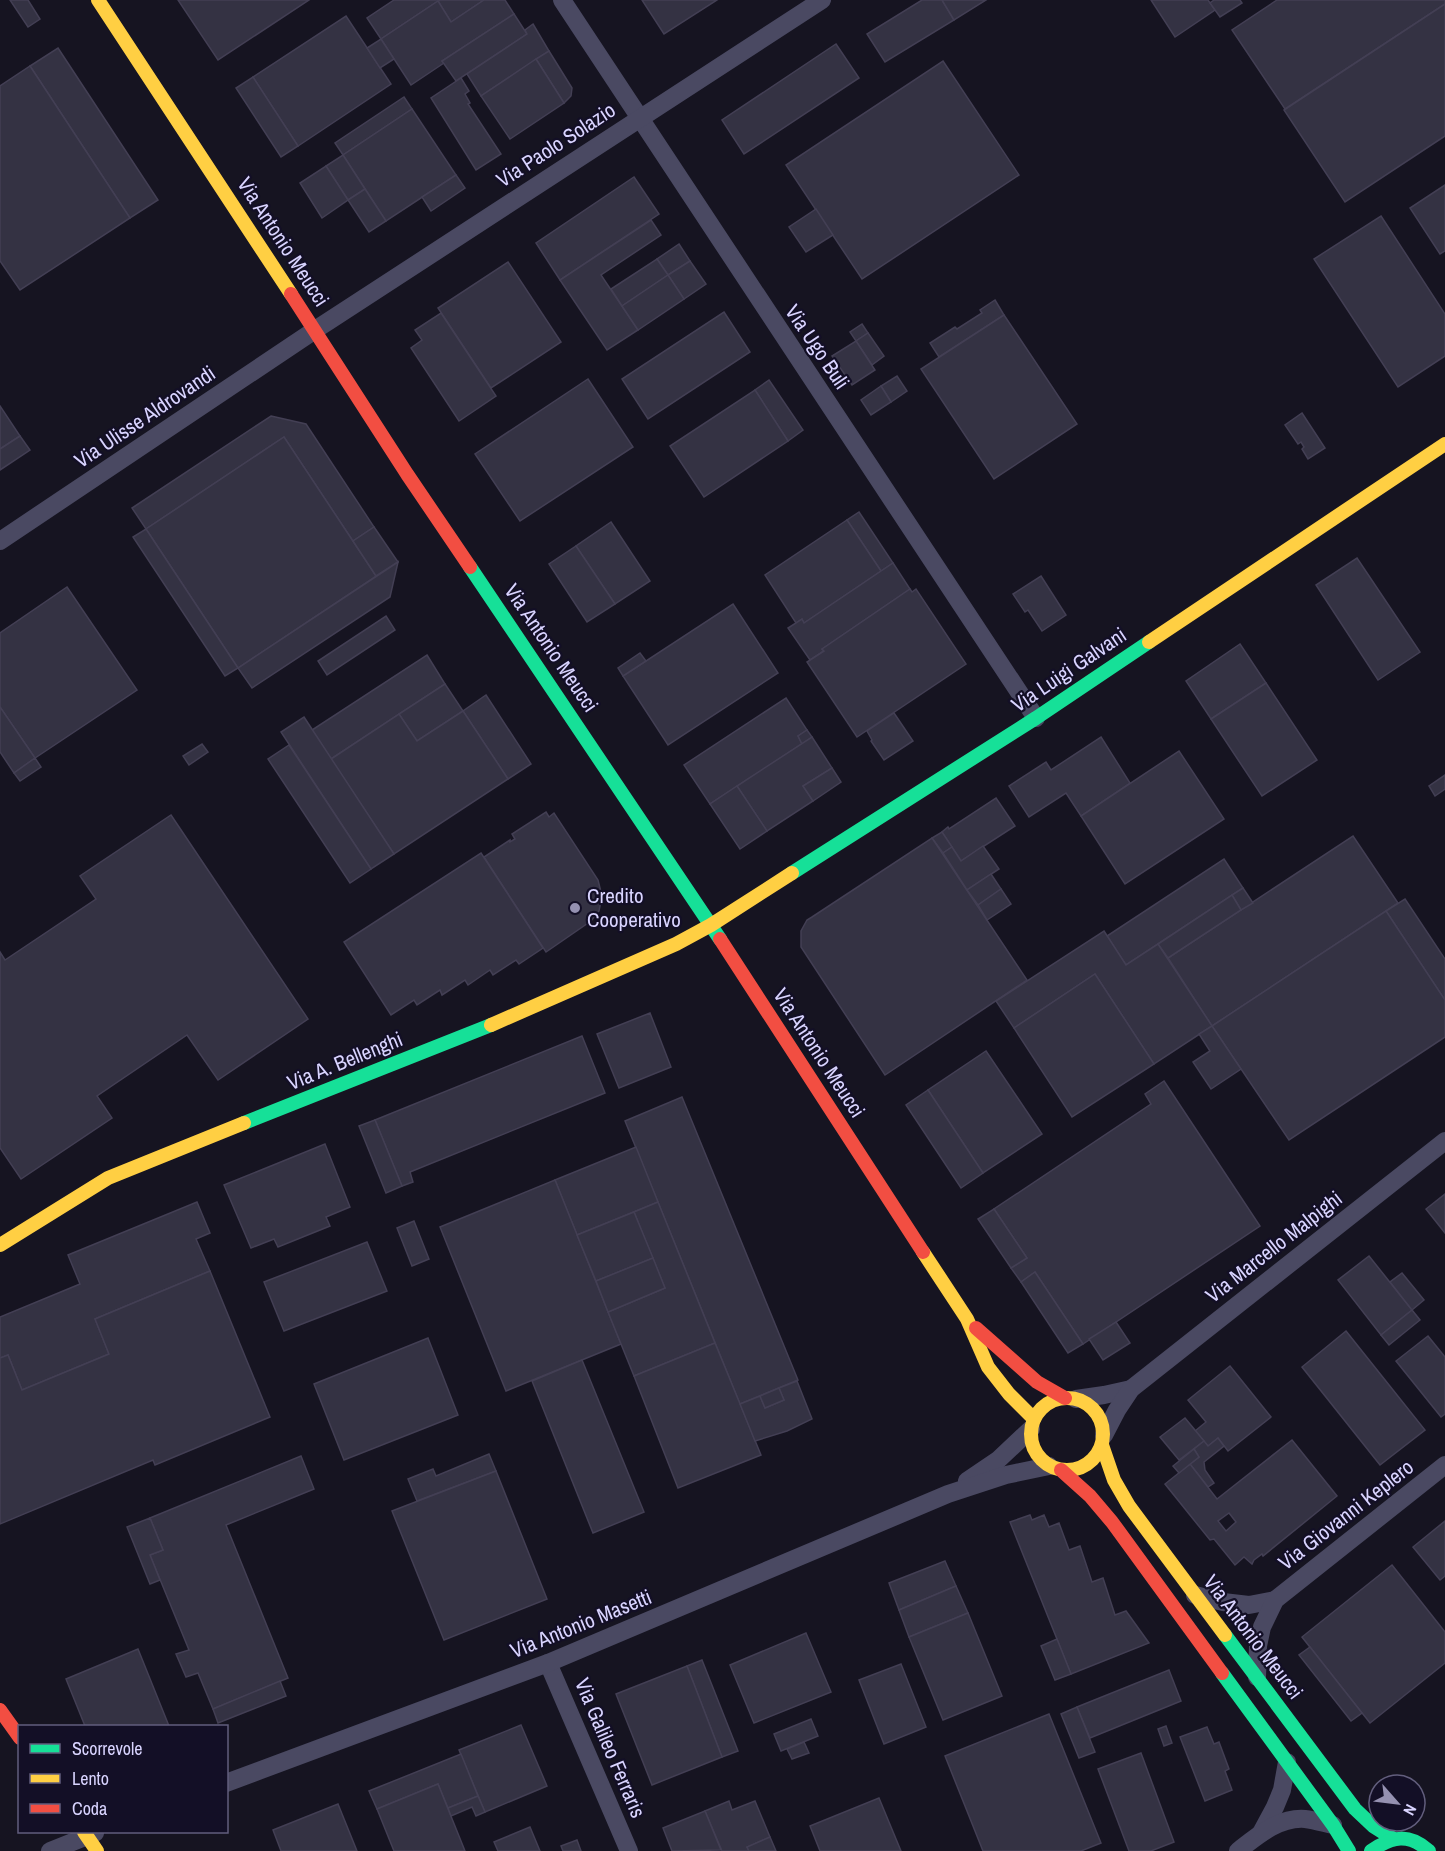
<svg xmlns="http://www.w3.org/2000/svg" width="1445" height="1851" font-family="'Archivo Narrow',sans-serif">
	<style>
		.building { fill: #343243; stroke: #433f54; stroke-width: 1.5; fill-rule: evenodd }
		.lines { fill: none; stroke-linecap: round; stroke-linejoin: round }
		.street { stroke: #4a4962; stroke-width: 18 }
		.fast { stroke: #16e098; stroke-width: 14 }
		.slow { stroke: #ffcf43; stroke-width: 14 }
		.jam { stroke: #f24e42; stroke-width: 14 }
		.poi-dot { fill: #9591b1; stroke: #130f26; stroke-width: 2 }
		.labels { text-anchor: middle; stroke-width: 4.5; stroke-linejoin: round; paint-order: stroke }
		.street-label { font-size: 21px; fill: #d9d4ff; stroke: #130f26 }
		.poi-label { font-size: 21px; fill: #d9d4ff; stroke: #130f26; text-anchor: start }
	</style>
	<rect width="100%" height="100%" fill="#161421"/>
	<g class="building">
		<path d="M10 0H28L40 19 28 27Z"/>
		<path d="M178 0H309L218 60Z"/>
		<path d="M394 0H437L438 1 381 39 367 18Z"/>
		<path d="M440 0H484L451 22 438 1Z"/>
		<path d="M484 0H505L514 14 442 61 444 63 411 85 381 39 438 1 451 22Z"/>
		<path d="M642 0H717L664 34Z"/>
		<path d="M922 0H942L954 20 885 62 867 34Z"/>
		<path d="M942 0H986L954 20Z"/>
		<path d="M1151 0H1208L1215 10 1175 37Z"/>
		<path d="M1214 0H1240L1242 3 1220 17 1210 3Z"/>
		<path d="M1277 0H1445V4L1285 109 1232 30Z"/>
		<path d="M1445 4V136L1345 202 1284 110Z"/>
		<path d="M514 14 527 34 456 81 442 61Z"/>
		<path d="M346 16 391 84 298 146 253 77Z"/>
		<path d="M533 24 549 51 481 96 467 74 527 34 525 30Z"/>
		<path d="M381 39 394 59 380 68 367 48Z"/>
		<path d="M836 44 859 78 744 154 722 120Z"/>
		<path d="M58 48 158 200 130 218 30 66Z"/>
		<path d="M549 51 572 88 571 96 564 103 536 59Z"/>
		<path d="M536 59 564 103 510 139 481 96Z"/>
		<path d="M943 61 1019 175 862 279 786 165Z"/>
		<path d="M30 66 130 218 20 290 0 261V86Z"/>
		<path d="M253 77 298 146 281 157 236 88Z"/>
		<path d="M461 78 469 91 465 94 470 103 468 104 501 154 476 170 431 98Z"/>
		<path d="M404 97 412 109 343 155 335 143Z"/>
		<path d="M412 109 456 175 386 221 343 155Z"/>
		<path d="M343 155 365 189 348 200 326 166Z"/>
		<path d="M326 166 348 200 322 218 300 183Z"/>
		<path d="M456 175 465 188 431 211 422 197Z"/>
		<path d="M634 177 659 214 560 280 536 243Z"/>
		<path d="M1445 185V251L1440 254 1410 208Z"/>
		<path d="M365 189 386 221 369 232 348 200Z"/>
		<path d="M816 209 833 235 806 252 789 227Z"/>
		<path d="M1381 216 1445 314V356L1398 387 1314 259Z"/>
		<path d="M651 220 661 235 601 275 638 330 607 350 560 280Z"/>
		<path d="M679 244 690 261 668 275 657 259Z"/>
		<path d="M657 259 668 275 622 306 611 289Z"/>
		<path d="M690 261 706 284 684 299 668 275Z"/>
		<path d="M508 262 561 342 491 388 438 308Z"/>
		<path d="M668 275 684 299 638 330 622 306Z"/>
		<path d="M995 300 1004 315 939 357 930 343 955 327 957 329 982 313 980 310Z"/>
		<path d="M724 312 750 352 648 419 622 379Z"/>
		<path d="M441 313 496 396 459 421 411 348 422 340 415 330Z"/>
		<path d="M1004 315 1077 424 994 479 921 369Z"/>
		<path d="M862 324 868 333 856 341 850 332Z"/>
		<path d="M868 333 884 356 872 365 856 341Z"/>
		<path d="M856 341 875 370 852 385 832 356Z"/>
		<path d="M897 376 907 391 891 402 881 386Z"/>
		<path d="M588 379 633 447 520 521 475 454Z"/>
		<path d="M769 380 803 430 788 441 755 390Z"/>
		<path d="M881 386 891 402 871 415 861 400Z"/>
		<path d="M755 390 788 441 704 497 670 446Z"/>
		<path d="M0 406 20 436 0 449Z"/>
		<path d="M1302 413 1325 448 1308 459 1302 449 1304 447 1301 442 1298 444 1285 425Z"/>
		<path d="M271 416 306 424 374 527 353 541 284 437 146 529 132 508Z"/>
		<path d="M20 436 30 450 0 470V449Z"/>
		<path d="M284 437 376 576 238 668 146 529Z"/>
		<path d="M859 512 893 563 881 571 847 520Z"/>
		<path d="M847 520 881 571 804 623 802 619 796 623 765 575Z"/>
		<path d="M611 522 650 581 615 604 576 546Z"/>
		<path d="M374 527 398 562 376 576 353 541Z"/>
		<path d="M146 529 238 668 225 676 133 537Z"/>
		<path d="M576 546 615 604 587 622 549 564Z"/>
		<path d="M1357 558 1420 652 1378 680 1316 585Z"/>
		<path d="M398 562 390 597 252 688 238 668Z"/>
		<path d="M893 563 910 589 822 649 824 651 810 660 788 628 802 619 804 623Z"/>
		<path d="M1041 576 1066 615 1042 631 1028 610 1025 612 1013 594Z"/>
		<path d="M67 587 137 690 35 758 0 707V633Z"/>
		<path d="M910 589 912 592 916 589 966 664 857 737 807 662 824 651 822 649Z"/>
		<path d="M733 604 778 673 668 745 623 676Z"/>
		<path d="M386 616 395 630 327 675 318 661Z"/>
		<path d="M1240 644 1266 683 1211 719 1186 681Z"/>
		<path d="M640 653 646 661 623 676 618 668Z"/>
		<path d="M427 655 445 684 331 759 312 730Z"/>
		<path d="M1266 683 1317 760 1262 796 1211 719Z"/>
		<path d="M445 684 463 711 417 741 399 714Z"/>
		<path d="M486 695 531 764 508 779 463 711Z"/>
		<path d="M786 698 807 730 798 736 802 744 710 804 684 765Z"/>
		<path d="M0 707 35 758 14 773 0 752Z"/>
		<path d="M463 711 508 779 394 854 331 759 399 714 417 741Z"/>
		<path d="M894 713 913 741 884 760 871 741 872 740 867 731Z"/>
		<path d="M304 717 394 854 371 869 281 732Z"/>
		<path d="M807 730 812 737 802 744 798 736Z"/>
		<path d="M812 737 832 768 803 786 813 801 767 831 737 786Z"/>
		<path d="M1101 737 1130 783 1081 816 1066 793 1029 817 1009 786 1046 762 1051 770Z"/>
		<path d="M202 744 208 752 189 765 183 756Z"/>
		<path d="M289 745 371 869 350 883 268 759Z"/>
		<path d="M1179 751 1224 819 1125 884 1081 816Z"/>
		<path d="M35 758 41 767 20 781 14 773Z"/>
		<path d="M832 768 841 782 813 801 803 786Z"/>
		<path d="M1445 775V789L1435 796 1429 786Z"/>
		<path d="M737 786 767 831 740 849 710 804Z"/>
		<path d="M996 798 1015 826 961 861 942 832 948 827 949 829Z"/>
		<path d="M546 812 549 817 554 813 598 880 602 896 599 911 591 921 546 952 484 857 510 840V842L515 839 512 834Z"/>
		<path d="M171 815 308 1019 218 1080 187 1035 97 1096 112 1118 21 1179 0 1148V952L5 960 96 899 80 876Z"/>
		<path d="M942 832 952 847 943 853 932 838Z"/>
		<path d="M1353 836 1398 903 1212 1026 1168 958Z"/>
		<path d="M932 838 1027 980 885 1075 801 947V931L807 920 812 917Z"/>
		<path d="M983 846 999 869 967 890 943 853 952 847 961 861Z"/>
		<path d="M481 853 543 948 519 964 516 960 493 975 490 970 468 985 465 980 442 995 440 990 417 1005 414 1000 391 1015 344 942Z"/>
		<path d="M1224 859 1243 888 1126 965 1107 936Z"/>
		<path d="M991 874 1001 889 978 905 967 890Z"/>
		<path d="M1243 888 1253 903 1241 910 1232 895Z"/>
		<path d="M1001 889 1011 904 987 920 978 905Z"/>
		<path d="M1232 895 1241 910 1168 958 1158 944Z"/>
		<path d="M1405 899 1445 959V1000L1386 911Z"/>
		<path d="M1386 911 1445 1000V1037L1289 1140 1212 1026Z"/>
		<path d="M1104 931 1126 965 1158 944 1212 1026 1154 1064 1095 974 1014 1028 996 1001Z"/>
		<path d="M1095 974 1154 1064 1072 1117 1014 1028Z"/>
		<path d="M650 1013 671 1067 619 1088 597 1034Z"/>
		<path d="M1212 1026 1241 1069 1211 1089 1193 1062 1210 1051 1199 1034Z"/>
		<path d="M582 1036 605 1093 410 1172 413 1182 402 1186 375 1120Z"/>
		<path d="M986 1051 1042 1134 983 1173 928 1090Z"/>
		<path d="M1164 1081 1260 1226 1083 1344 1035 1272 1021 1282 1011 1268 1027 1258 994 1209 1151 1104 1145 1094Z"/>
		<path d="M928 1090 983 1173 961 1188 906 1105Z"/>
		<path d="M682 1097 798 1380 740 1404 625 1121Z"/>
		<path d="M375 1120 402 1186 386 1193 359 1126Z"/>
		<path d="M325 1144 350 1207 326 1217 330 1226 278 1247 274 1239 251 1248 224 1185Z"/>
		<path d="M636 1147 658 1202 577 1235 555 1180Z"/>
		<path d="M555 1180 621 1344 506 1391 440 1227Z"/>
		<path d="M1445 1194V1233L1426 1209Z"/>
		<path d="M197 1202 210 1233 196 1239 210 1271 95 1319 109 1354 22 1390 8 1355 0 1358V1317L80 1284 68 1255Z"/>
		<path d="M658 1202 715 1343 634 1376 608 1312 665 1288 634 1212Z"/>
		<path d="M994 1209 1027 1258 1011 1268 978 1219Z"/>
		<path d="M634 1212 653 1258 596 1281 577 1235Z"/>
		<path d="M414 1221 429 1259 412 1266 397 1228Z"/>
		<path d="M367 1242 387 1291 284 1331 264 1282Z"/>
		<path d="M1369 1256 1412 1310 1381 1335 1338 1280Z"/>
		<path d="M653 1258 665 1288 608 1312 596 1281Z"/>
		<path d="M210 1271 270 1417 155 1465 153 1460 0 1524V1358L8 1355 22 1390 109 1354 95 1319Z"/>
		<path d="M1035 1272 1083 1344 1068 1353 1021 1282Z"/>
		<path d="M1402 1273 1424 1300 1412 1310 1390 1282Z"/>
		<path d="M1412 1310 1420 1320 1389 1345 1381 1335Z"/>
		<path d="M1116 1322 1130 1343 1103 1360 1089 1339Z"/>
		<path d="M1346 1331 1425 1430 1380 1465 1302 1367Z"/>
		<path d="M1428 1336 1445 1357V1414L1441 1417 1396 1361Z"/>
		<path d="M428 1338 458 1415 344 1460 314 1384Z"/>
		<path d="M715 1343 761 1455 678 1488 634 1376Z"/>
		<path d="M582 1360 644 1512 593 1533 532 1381Z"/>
		<path d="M1230 1366 1271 1417 1228 1451 1218 1438 1208 1446 1195 1431 1206 1422 1188 1400Z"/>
		<path d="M797 1381 812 1419 787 1431 755 1441 740 1404 760 1396 765 1408 784 1400 779 1388Z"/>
		<path d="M779 1388 784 1400 765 1408 760 1396Z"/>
		<path d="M1185 1418 1204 1441 1179 1460 1160 1437Z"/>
		<path d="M1218 1438 1224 1446 1204 1462 1205 1470 1214 1483 1208 1487 1190 1464 1199 1457 1194 1449 1204 1441 1208 1446Z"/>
		<path d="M1292 1440 1337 1496 1263 1556 1262 1554 1254 1560 1252 1564 1244 1557 1235 1565 1214 1539 1210 1540 1165 1484 1190 1464 1217 1499ZM1229 1513 1236 1522 1226 1531 1218 1521Z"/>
		<path d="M1194 1449 1199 1457 1179 1473 1173 1466Z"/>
		<path d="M489 1454 496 1471 417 1501 408 1479 433 1469 436 1476Z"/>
		<path d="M301 1456 314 1489 226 1525 288 1678 213 1709 198 1673 186 1677 176 1654 189 1650 150 1555 163 1550 150 1518Z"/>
		<path d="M496 1471 547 1599 444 1640 392 1511Z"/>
		<path d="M1030 1515 1032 1520 1044 1515 1049 1527 1059 1523 1069 1550 1080 1546 1092 1582 1103 1578 1115 1615 1126 1611 1149 1643 1071 1674 1010 1522Z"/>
		<path d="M150 1518 163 1550 150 1555 160 1580 150 1584 127 1527Z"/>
		<path d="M1445 1521V1576L1440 1580 1413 1547Z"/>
		<path d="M945 1561 956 1586 899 1610 889 1583Z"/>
		<path d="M1392 1565 1445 1632V1663L1370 1723 1302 1637Z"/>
		<path d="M956 1586 968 1613 909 1637 899 1610Z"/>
		<path d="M968 1613 1002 1696 943 1720 909 1637Z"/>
		<path d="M806 1633 831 1692 754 1723 730 1665Z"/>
		<path d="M1057 1639 1071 1674 1055 1680 1041 1646Z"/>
		<path d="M1310 1647 1362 1713 1351 1721 1299 1655Z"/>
		<path d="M138 1649 169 1726H85L66 1679Z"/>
		<path d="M702 1660 738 1751 722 1757 687 1666Z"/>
		<path d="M901 1664 926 1727 884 1744 859 1680Z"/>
		<path d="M687 1666 722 1757 652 1785 616 1694Z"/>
		<path d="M1169 1670 1181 1701 1090 1738 1077 1707Z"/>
		<path d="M280 1681 286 1696 218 1723 213 1709Z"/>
		<path d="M1077 1707 1095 1752 1079 1758 1061 1714Z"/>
		<path d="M1049 1714 1101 1843 1081 1851H983L945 1756Z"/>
		<path d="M811 1719 818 1736 781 1751 774 1734Z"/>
		<path d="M521 1725 547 1786 485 1812 459 1750Z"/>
		<path d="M1166 1726 1172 1743 1164 1746 1158 1729Z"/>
		<path d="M1207 1727 1214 1744 1219 1742 1229 1769 1225 1771 1232 1790 1205 1801 1180 1737Z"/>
		<path d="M804 1742 809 1753 792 1759 787 1749Z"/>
		<path d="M1141 1753 1174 1842 1151 1851H1129L1098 1769Z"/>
		<path d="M461 1754 478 1796 448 1808 438 1784 377 1809 369 1791Z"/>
		<path d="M438 1784 465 1851H394L377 1809Z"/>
		<path d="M478 1796 485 1812 476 1816 472 1807 451 1816 448 1808Z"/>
		<path d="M879 1798 901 1851H820L810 1826Z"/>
		<path d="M729 1801 732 1810 755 1801 770 1837 747 1847 749 1851H722L705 1811Z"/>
		<path d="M338 1804 357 1851H281L273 1830Z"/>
		<path d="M705 1811 721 1850 672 1851 663 1828Z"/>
		<path d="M530 1827 540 1851H498L494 1842Z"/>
		<path d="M770 1837 776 1851H749L747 1847Z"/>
		<path d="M577 1840 581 1851H563L561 1846Z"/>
	</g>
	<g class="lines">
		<g class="street">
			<path d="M562 0 1036 718"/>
			<path d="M0 541 315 330 822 0"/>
			<path d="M1076 1399 1104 1395 1131 1389"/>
			<path d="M1104 1435 1117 1410 1131 1389 1445 1141"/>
			<path d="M967 1481 998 1460 1031 1429"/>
			<path d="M1195 1595 1223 1602 1249 1605 1275 1600"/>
			<path d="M548 1663 629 1851"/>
			<path d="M1257 1677 1258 1646 1262 1627 1275 1600 1445 1465"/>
			<path d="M226 1783 548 1663 948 1494 1006 1475 1049 1466"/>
			<path d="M1261 1833 1275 1807 1282 1790 1287 1762"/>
			<path d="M50 1851 95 1833"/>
			<path d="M1238 1851C1257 1836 1279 1817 1305 1819 1314 1820 1324 1823 1333 1825"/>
		</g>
		<g class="fast">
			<path d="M470 567 720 939"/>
			<path d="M792 873 1036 718 1149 642"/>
			<path d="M244 1123 491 1025"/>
			<path d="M1225 1635 1355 1809 1373 1826 1392 1838"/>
			<path d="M1222 1673 1333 1825 1349 1851"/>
			<path d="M1371 1851C1392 1836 1409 1833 1429 1851"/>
		</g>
		<g class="slow">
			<path d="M98 0 291 294"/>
			<path d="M1149 642 1445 444"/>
			<path d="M491 1025 676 944 711 925 792 873"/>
			<path d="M0 1245 108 1178 244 1123"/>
			<path d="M923 1252 967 1319 988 1367 1009 1394 1034 1419"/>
			<circle cx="1067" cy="1434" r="36"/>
			<path d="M1102 1445 1114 1480 1129 1506 1225 1635"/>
			<path d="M84 1832 97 1851"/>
		</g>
		<g class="jam">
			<path d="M291 294 407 474 470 567"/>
			<path d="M720 939 923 1252"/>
			<path d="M976 1328 1037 1382 1065 1398"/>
			<path d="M1061 1470 1090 1496 1112 1522 1222 1673"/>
			<path d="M0 1710 20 1738"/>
		</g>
	</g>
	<circle class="poi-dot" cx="575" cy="908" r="6"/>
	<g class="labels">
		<g class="street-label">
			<text transform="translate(556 145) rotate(-33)" y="7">Via Paolo Solazio</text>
			<text transform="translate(283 242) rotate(57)" y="7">Via Antonio Meucci</text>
			<text transform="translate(817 347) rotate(56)" y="7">Via Ugo Buli</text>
			<text transform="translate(145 417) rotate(-34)" y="7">Via Ulisse Aldrovandi</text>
			<text transform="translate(551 648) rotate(56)" y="7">Via Antonio Meucci</text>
			<text transform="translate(1069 670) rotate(-34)" y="7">Via Luigi Galvani</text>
			<text transform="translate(819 1053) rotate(57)" y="7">Via Antonio Meucci</text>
			<text transform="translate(345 1061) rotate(-22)" y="7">Via A. Bellenghi</text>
			<text transform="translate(1274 1247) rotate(-38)" y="7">Via Marcello Malpighi</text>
			<text transform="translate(1346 1515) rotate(-38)" y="7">Via Giovanni Keplero</text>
			<text transform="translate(581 1624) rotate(-22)" y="7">Via Antonio Masetti</text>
			<text transform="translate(1253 1637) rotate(53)" y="7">Via Antonio Meucci</text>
			<text transform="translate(610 1748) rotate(67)" y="7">Via Galileo Ferraris</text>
		</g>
		<g class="poi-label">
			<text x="587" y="903">Credito<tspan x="587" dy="24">Cooperativo</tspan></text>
		</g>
	</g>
	<rect x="18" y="1725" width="210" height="108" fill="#130f26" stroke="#625e7d" stroke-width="1.5"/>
	<rect x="30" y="1744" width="30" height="9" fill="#16e098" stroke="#625e7d" stroke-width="1.5"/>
	<text x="72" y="1755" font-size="18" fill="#d9d4ff">Scorrevole</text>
	<rect x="30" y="1774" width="30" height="9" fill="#ffcf43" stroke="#625e7d" stroke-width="1.5"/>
	<text x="72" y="1785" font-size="18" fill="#d9d4ff">Lento</text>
	<rect x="30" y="1804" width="30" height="9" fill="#f24e42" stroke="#625e7d" stroke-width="1.5"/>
	<text x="72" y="1815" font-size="18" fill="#d9d4ff">Coda</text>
	<g transform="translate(1397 1803) rotate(118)"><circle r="28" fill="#130f26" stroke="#625e7d" stroke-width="1.5"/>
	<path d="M0-4.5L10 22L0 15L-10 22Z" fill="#9591b1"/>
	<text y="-9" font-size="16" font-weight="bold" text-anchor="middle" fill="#d9d4ff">N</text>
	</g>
</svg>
